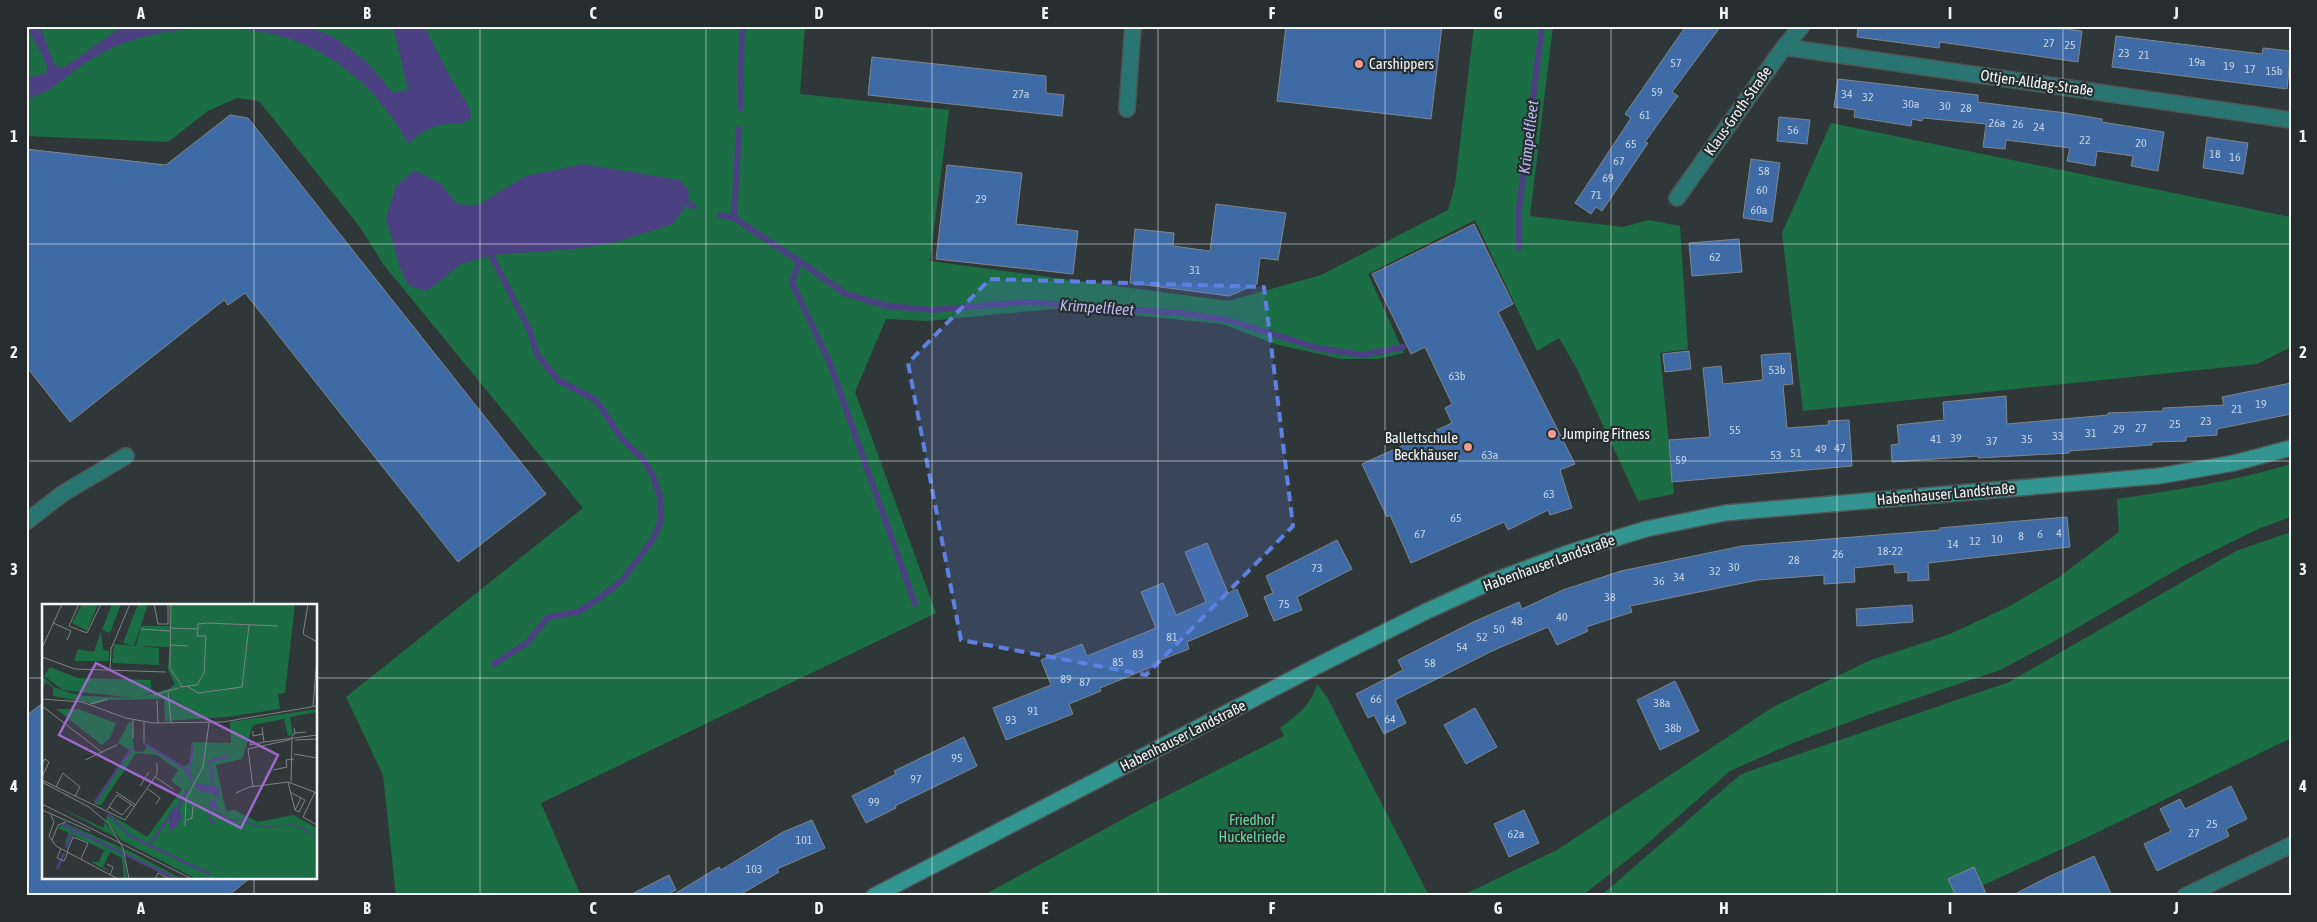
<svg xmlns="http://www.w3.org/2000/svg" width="2317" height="922" font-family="'Asap Condensed',sans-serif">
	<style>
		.green { fill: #1b6d44 }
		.water { fill: #4b4081 }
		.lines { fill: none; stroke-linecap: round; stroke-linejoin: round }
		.stream { stroke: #4b4081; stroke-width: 6 }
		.building { fill: #3e6ba5; stroke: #81858b }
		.street-casing { stroke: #4f5657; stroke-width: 18 }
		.secondary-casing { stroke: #4f5657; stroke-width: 18 }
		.street { stroke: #297571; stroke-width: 15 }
		.secondary { stroke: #33958f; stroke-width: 15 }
		.marked { fill: #5d80e1; fill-opacity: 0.2; stroke: #5d80e1; stroke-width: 4; stroke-dasharray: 10 6; stroke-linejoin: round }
		.grid { fill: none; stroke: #f2f6f7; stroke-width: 1; stroke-opacity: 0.55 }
		.poi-dot { fill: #f59c91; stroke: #262d2f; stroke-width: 2 }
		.labels { text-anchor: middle; stroke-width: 4.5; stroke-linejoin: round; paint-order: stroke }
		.number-label { font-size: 12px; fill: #c5d3e2 }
		.poi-label { font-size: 15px; fill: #f2f6f7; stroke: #262d2f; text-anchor: start }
		.street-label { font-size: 15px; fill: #f2f6f7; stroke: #262d2f }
		.park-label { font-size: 15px; fill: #6cd99b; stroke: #262d2f }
		.water-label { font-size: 16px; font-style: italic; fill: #bdb8f1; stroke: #262d2f }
		.inset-river { fill: none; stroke: #4b4081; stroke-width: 2.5 }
		.inset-road { fill: none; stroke: #7e8385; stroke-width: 1 }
		.view { fill: #9f69d0; fill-opacity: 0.15; stroke: #9f69d0; stroke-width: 2.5 }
		.inset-edge { fill: none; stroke: #f2f6f7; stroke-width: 2.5 }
		.neatline { fill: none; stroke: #f2f6f7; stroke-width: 2 }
		.grid-label { font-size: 16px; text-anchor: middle; font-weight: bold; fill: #f2f6f7 }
	</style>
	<rect width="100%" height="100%" fill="#303739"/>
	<g class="green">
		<path d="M26 26H805L800 94 949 110 930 261 1228 301 1321 275 1448 210 1455 185 1474 26H1553L1530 216 1623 227 1649 220 1680 226 1688 349 1660 353 1674 494 1638 501 1576 367 1559 338 1537 351 1475 220 1368 274 1404 353 1378 359H1341L1275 344 1222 324 1063 308 927 321 886 319 855 392 936 613 541 803 581 896H396L383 775 346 697 583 508 383 264 360 227 259 101 237 98 208 111 168 142 26 136Z"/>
		<path d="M1831 123 2291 217V347L2257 364 1803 411 1782 233Z"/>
		<path d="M2291 464V517L2258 529 2185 565 2051 643 2000 670 1876 712 1793 743 1730 771 1641 849 1582 896H1461L1557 850 1773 707 1871 660 1950 634 2010 606 2059 577 2119 532 2117 499C2176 490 2234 481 2291 464Z"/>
		<path d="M2291 532V738L2092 835 1960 896H1605L1604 893 1741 774 2009 682 2236 551Z"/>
		<path d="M1317 684 1327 697 1429 896H982L1145 807 1284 736 1280 728C1296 716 1313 703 1317 684Z"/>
	</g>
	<g class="water">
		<path d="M123 26H307L334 37 367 62 393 93 408 90 393 26H424L449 75 469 107 471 118C456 128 454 122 440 125 428 128 416 136 408 144 386 101 348 63 303 44 253 22 174 24 124 43 112 47 98 55 87 62 67 75 50 94 26 99V78L46 73 47 65 29 31 40 27 55 65 63 68Z"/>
		<path d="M583 164 679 180 689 191 688 203 673 224 617 242 574 249 491 255 461 264 427 291 408 285 399 265 386 218 396 186 414 170 441 184 457 204 476 206 526 176Z"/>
	</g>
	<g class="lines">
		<g class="stream">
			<path d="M740 108 742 26"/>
			<path d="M680 204 688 203 693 206"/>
			<path d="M720 215 734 218 799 261 792 283 829 361 915 604"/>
			<path d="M734 218 739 129"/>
			<path d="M1519 248V208L1542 26"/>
			<path d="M485 251 491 255 529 329 537 354 558 380 596 400 622 439 643 459 653 476 660 497 661 520 654 538 623 579 601 597 578 612 548 617 527 643 494 664"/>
			<path d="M799 261 846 294 888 306 932 310 1026 302 1180 313 1228 320 1317 348 1363 355 1403 347"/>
		</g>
	</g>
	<g class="building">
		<path d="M1286 26H1442L1431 119 1277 101Z"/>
		<path d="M1686 26H1721L1672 92 1678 96 1645 142 1648 143 1602 211 1596 207 1591 214 1575 203 1631 118 1625 114Z"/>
		<path d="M1858 26H2041L2082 31 2078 62 1940 42 1939 48 1857 37Z"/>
		<path d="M2116 36 2262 54 2263 48 2291 51 2287 89 2112 67Z"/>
		<path d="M872 57 1046 76V93L1064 95 1062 116 868 95Z"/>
		<path d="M1838 79 1978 95V102L2066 113 2102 119V122L2164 132 2158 171 2131 166 2133 156 2097 151 2095 166 2067 161 2070 148 2006 140 2005 149 1983 147 1986 124 1923 118 1922 121 1912 119 1911 126 1854 117 1855 110 1834 107Z"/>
		<path d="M230 115 248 118 546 494 458 562 245 293 228 305 224 300 70 422 26 366V149L166 165Z"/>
		<path d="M1779 117 1810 120 1807 144 1777 141Z"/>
		<path d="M2207 137 2248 143 2243 174 2203 168Z"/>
		<path d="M1751 159 1780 163 1772 222 1743 218Z"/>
		<path d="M947 165 1022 173 1016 224 1078 231 1073 274 936 259Z"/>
		<path d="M1216 204 1286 213 1278 260 1260 258 1257 284 1229 296 1130 283 1135 229 1174 233 1173 246 1210 251Z"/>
		<path d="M1474 224 1513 304 1498 312 1575 464 1560 470 1572 508 1550 515 1548 510 1508 530 1504 522 1411 563 1390 515 1387 517 1362 464 1452 423 1445 408 1452 404 1425 347 1411 354 1372 274Z"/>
		<path d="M1739 239 1742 272 1692 276 1689 243Z"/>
		<path d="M1689 351 1691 369 1665 372 1663 354Z"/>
		<path d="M1790 353 1793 384 1783 385 1787 428 1829 425 1828 421 1849 420 1852 466 1672 482 1669 440 1710 437 1703 368 1721 366 1723 384 1763 380 1761 355Z"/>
		<path d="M2291 383V414L2217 429V435L2186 437V441L2152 442V445L2069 451V453L1978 458V456L1892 462 1891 445 1899 444 1897 425 1944 420 1943 402 2006 396 2007 424 2108 415V413L2163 411V408L2224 405 2222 397Z"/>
		<path d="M2067 517 2070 547 1928 563 1929 580 1908 581V572L1895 573 1894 564 1854 568 1855 582 1824 584V575L1758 580 1630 606 1632 612 1586 627 1588 631 1557 645 1548 627 1492 651 1395 700 1406 723 1384 734 1374 715 1368 718 1356 694 1403 670 1398 660 1471 623 1519 602 1522 609 1563 590 1621 571 1742 546 1940 530V528L1984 524Z"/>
		<path d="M1337 540 1352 569 1297 597 1302 610 1274 621 1264 597 1273 593 1266 576Z"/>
		<path d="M1207 543 1228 593 1237 589 1248 616 1187 642 1189 649 1153 663 1154 666 1100 688 1101 691 1069 704 1073 714 1006 740 993 708 1051 685 1041 660 1082 644 1087 656 1156 628 1141 592 1163 583 1176 615 1206 602 1185 552Z"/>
		<path d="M1912 605 1913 622 1857 626 1856 609Z"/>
		<path d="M1675 681 1699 731 1660 750 1637 700Z"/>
		<path d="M44 702V878H250L228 896H26V716Z"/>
		<path d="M1475 708 1497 747 1466 764 1444 725Z"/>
		<path d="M964 737 977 766 895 806 896 808 866 823 852 796 896 774 894 771Z"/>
		<path d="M2231 786 2247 819 2226 829 2229 836 2157 871 2144 844 2171 831 2160 809 2180 799 2185 809Z"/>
		<path d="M1524 810 1539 843 1509 857 1494 824Z"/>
		<path d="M812 820 825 848 777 869 779 872 738 896H671L719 867 721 870 783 832Z"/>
		<path d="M2094 856 2112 896H2011L2046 878Z"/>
		<path d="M1974 867 1987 896H1956L1948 879Z"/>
		<path d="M669 875 676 890 665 896H628Z"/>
	</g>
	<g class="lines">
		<g class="street-casing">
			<g id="street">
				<path d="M1784 47 2291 120"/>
				<path d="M1127 109 1133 26"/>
				<path d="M1677 198 1784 47 1802 26"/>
				<path d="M26 522 62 494 126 456"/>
				<path d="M2185 896 2291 845"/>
			</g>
		</g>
		<g class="secondary-casing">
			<path id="secondary" d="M874 896 1315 667 1427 611 1493 581 1568 553 1646 529 1725 513 2159 476 2234 463 2291 448"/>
		</g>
		<use href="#street" class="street"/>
		<use href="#secondary" class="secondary"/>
	</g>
	<path class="marked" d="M990 279 1264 287 1293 526 1146 675 961 640 908 363Z"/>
	<path class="grid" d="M254 26V606M480 26V896M706 26V896M932 26V896M1158 26V896M1385 26V896M1611 26V896M1837 26V896M2063 26V896M26 244H2291M26 461H2291M26 678H44M316 678H2291M254 878V896"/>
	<g class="poi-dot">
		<circle cx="1359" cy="64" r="5"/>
		<circle cx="1552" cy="434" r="5"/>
		<circle cx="1468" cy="447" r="5"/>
	</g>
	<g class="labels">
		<g class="number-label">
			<text x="2049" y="47">27</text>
			<text x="2070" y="49">25</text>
			<text x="2124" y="57">23</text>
			<text x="2144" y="59">21</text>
			<text x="2197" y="66">19a</text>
			<text x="1676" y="67">57</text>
			<text x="2229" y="70">19</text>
			<text x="2250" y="73">17</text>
			<text x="2274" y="75">15b</text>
			<text x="1657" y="96">59</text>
			<text x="1021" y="98">27a</text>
			<text x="1847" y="98">34</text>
			<text x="1868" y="101">32</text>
			<text x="1911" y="108">30a</text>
			<text x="1945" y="110">30</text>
			<text x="1966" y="112">28</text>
			<text x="1645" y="119">61</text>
			<text x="1997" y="127">26a</text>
			<text x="2018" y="128">26</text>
			<text x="2039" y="131">24</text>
			<text x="1793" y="134">56</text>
			<text x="2085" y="144">22</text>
			<text x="2141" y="147">20</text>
			<text x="1631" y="148">65</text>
			<text x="2215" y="158">18</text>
			<text x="2235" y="161">16</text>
			<text x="1619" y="165">67</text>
			<text x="1764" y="175">58</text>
			<text x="1608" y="182">69</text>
			<text x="1762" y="194">60</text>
			<text x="1596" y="199">71</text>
			<text x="981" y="203">29</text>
			<text x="1759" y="214">60a</text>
			<text x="1715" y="261">62</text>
			<text x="1195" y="274">31</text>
			<text x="1777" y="374">53b</text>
			<text x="1457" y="380">63b</text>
			<text x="2261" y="408">19</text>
			<text x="2237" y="413">21</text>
			<text x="2206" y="425">23</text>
			<text x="2175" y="428">25</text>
			<text x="2141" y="432">27</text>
			<text x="2119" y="433">29</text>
			<text x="1735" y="434">55</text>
			<text x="2091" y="437">31</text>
			<text x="2058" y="440">33</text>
			<text x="1956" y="442">39</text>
			<text x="1936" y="443">41</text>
			<text x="2027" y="443">35</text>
			<text x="1992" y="445">37</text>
			<text x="1840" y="452">47</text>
			<text x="1821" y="453">49</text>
			<text x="1796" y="457">51</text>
			<text x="1490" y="459">63a</text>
			<text x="1776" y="459">53</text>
			<text x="1681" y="464">59</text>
			<text x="1549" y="498">63</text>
			<text x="1456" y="522">65</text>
			<text x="2059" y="537">4</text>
			<text x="1420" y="538">67</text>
			<text x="2040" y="538">6</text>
			<text x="2021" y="540">8</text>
			<text x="1997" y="543">10</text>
			<text x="1975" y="545">12</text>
			<text x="1953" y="548">14</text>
			<text x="1890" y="555">18-22</text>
			<text x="1838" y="558">26</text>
			<text x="1794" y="564">28</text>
			<text x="1734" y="571">30</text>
			<text x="1317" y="572">73</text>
			<text x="1715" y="575">32</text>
			<text x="1679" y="581">34</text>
			<text x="1659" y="585">36</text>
			<text x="1610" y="601">38</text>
			<text x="1284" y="608">75</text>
			<text x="1562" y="621">40</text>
			<text x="1517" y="625">48</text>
			<text x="1499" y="633">50</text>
			<text x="1172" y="641">81</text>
			<text x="1482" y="641">52</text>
			<text x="1462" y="651">54</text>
			<text x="1138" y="658">83</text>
			<text x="1118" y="666">85</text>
			<text x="1430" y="667">58</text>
			<text x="1066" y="683">89</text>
			<text x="1085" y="686">87</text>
			<text x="1376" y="703">66</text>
			<text x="1662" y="707">38a</text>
			<text x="1033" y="715">91</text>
			<text x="1390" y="723">64</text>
			<text x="1011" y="724">93</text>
			<text x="1673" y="732">38b</text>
			<text x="957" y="762">95</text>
			<text x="916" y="783">97</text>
			<text x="874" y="806">99</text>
			<text x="2212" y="828">25</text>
			<text x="2194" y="837">27</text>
			<text x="1516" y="838">62a</text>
			<text x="804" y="844">101</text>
			<text x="754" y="873">103</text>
		</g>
		<g class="poi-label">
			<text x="1369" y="69">Carshippers</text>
			<text x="1562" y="439">Jumping Fitness</text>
			<text x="1458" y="443" text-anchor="end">Ballettschule<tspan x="1458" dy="17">Beckhäuser</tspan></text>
		</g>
		<g class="street-label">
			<text transform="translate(2037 83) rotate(8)" y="5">Ottjen-Alldag-Straße</text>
			<text transform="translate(1738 111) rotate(-55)" y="5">Klaus-Groth-Straße</text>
			<text transform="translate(1946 494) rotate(-5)" y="5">Habenhauser Landstraße</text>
			<text transform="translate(1549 563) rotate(-20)" y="5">Habenhauser Landstraße</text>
			<text transform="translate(1183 736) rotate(-27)" y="5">Habenhauser Landstraße</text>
		</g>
		<g class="park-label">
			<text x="1252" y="825">Friedhof<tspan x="1252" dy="17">Huckelriede</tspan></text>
		</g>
		<g class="water-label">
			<text transform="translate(1528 137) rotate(-83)" y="6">Krimpelfleet</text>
			<text transform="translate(1097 307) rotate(4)" y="6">Krimpelfleet</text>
		</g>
	</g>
	<g transform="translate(42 604)">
		<rect width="275" height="275" fill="#303739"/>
		<path d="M40 0H56L45 27 30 19ZM70 0H79L68 29 60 26ZM96 0H106L92 42 81 39ZM127 0H253L243 89 236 90 238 105 185 113 123 117 122 95 65 96 53 100 11 92V84L4 78 0 86V72L12 83 28 89 43 92 93 94 21 86 2 72 8 63 36 74 109 76V89L93 94 127 85 133 80 126 66 127 43 94 42 99 22H127ZM59 27 61 46 67 47V57H32L36 45 52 48ZM72 40 117 44V61L70 59ZM14 105H36L74 119 68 134 60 141ZM275 105V108L248 113 251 131 246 132 242 115 211 121 200 155 174 161 184 207 192 206 216 218 251 211 275 224V275H154L79 236 64 216 66 209 105 233 140 185 129 177 136 166 115 151 94 149 59 201 52 200 87 146 76 139 87 118 90 119 92 147 102 148 105 141 142 163 148 159 150 138 189 139 188 118ZM15 202 61 224 63 218 75 234ZM23 219 89 248 140 275H133L86 251 82 252 85 275H82L80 254 68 248 61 263 68 268 49 258H57L62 246 31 231 26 241 23 239 27 229 15 224Z" fill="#1b6d44"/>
		<path d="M155 179 177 184V191L173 194 170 189 160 188 153 183ZM173 196 177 208 187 215H201L217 223 251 220 264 225 275 238 264 227 251 221 216 224 199 216 197 220V216L189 217 177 211 171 201 169 216 176 219H169L167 215V197ZM131 204H137L140 214 131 226 128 225 127 211Z" fill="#4b4081"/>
		<path class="inset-river" d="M103 140 142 164 147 171M151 178 147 171 151 140M171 184 168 157 187 152M53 198 90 144M135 205 145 186M66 210 88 232 168 270M20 220 134 275M108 240 127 213M24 244 31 226M15 265 22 249"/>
		<path class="inset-road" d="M37 0 27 22 45 29 59 0M112 0 116 20H126V0M129 0 128 64 140 82M266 0 261 30 275 38M11 19 29 27 25 36M129 24 156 25V20L165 19 236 22M99 25 129 27M129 41 146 42M0 44 20 0M0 53 33 65 124 68M68 66 69 45 88 0M145 82 156 89 200 83 207 21M138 83 155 81 162 69 164 32H155L156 25M126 88 129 119M112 91 136 84M0 95 40 98 84 114 111 119 181 118 275 102M115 96 116 119M48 100 66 95M0 102 61 149M271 103 275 51M91 116V134M220 123 222 138 275 131M252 124 253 129 264 128M211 127V132L221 130M253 136 275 135M209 137 208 141 222 138M102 139V118M252 150 275 154M43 156 75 141M0 160 3 155 7 158 0 173M231 166 245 163 244 156 252 155M113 173 131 185M0 176 83 216 115 170V159M0 178 47 203 66 219 81 244 87 275M246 178 253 206M249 178 250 134M98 182 107 168M14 183 21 169 38 183 33 192M211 183 206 145 247 136 253 129M106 185 118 194 114 200M74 188 94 201M248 188 259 194 253 206M273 188 261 213 275 221M194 189 207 183 246 178 275 189M0 200 150 275M67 203 80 211 89 201M0 206 48 227M65 206 75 191 93 203M253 206 257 208 263 196 259 194M9 211 12 218 7 232 14 242 76 275M145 216 150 214 151 202M143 222 144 195 161 163 167 119M10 236 16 221 24 218M19 245 15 254 22 257 26 248M25 248 31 233 46 239 39 255M65 260 71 263 68 271M113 275 116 269 128 275"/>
		<path class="view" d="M54 59 236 151 199 224 17 131Z"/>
		<rect width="275" height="275" class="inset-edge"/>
	</g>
	<rect width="2317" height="922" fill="none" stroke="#262d2f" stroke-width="55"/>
	<rect x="28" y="28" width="2262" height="866" class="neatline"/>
	<g class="grid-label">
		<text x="141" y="19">A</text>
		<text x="367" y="19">B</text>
		<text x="593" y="19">C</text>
		<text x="819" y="19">D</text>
		<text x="1045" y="19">E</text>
		<text x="1272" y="19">F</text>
		<text x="1498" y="19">G</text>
		<text x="1724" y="19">H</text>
		<text x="1950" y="19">I</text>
		<text x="2176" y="19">J</text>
		<text x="14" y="142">1</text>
		<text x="2303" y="142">1</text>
		<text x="14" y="358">2</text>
		<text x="2303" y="358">2</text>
		<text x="14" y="575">3</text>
		<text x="2303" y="575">3</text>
		<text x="14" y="792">4</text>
		<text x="2303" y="792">4</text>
		<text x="141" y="914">A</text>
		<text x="367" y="914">B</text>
		<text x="593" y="914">C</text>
		<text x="819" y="914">D</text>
		<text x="1045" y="914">E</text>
		<text x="1272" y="914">F</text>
		<text x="1498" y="914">G</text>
		<text x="1724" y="914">H</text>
		<text x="1950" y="914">I</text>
		<text x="2176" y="914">J</text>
	</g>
</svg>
